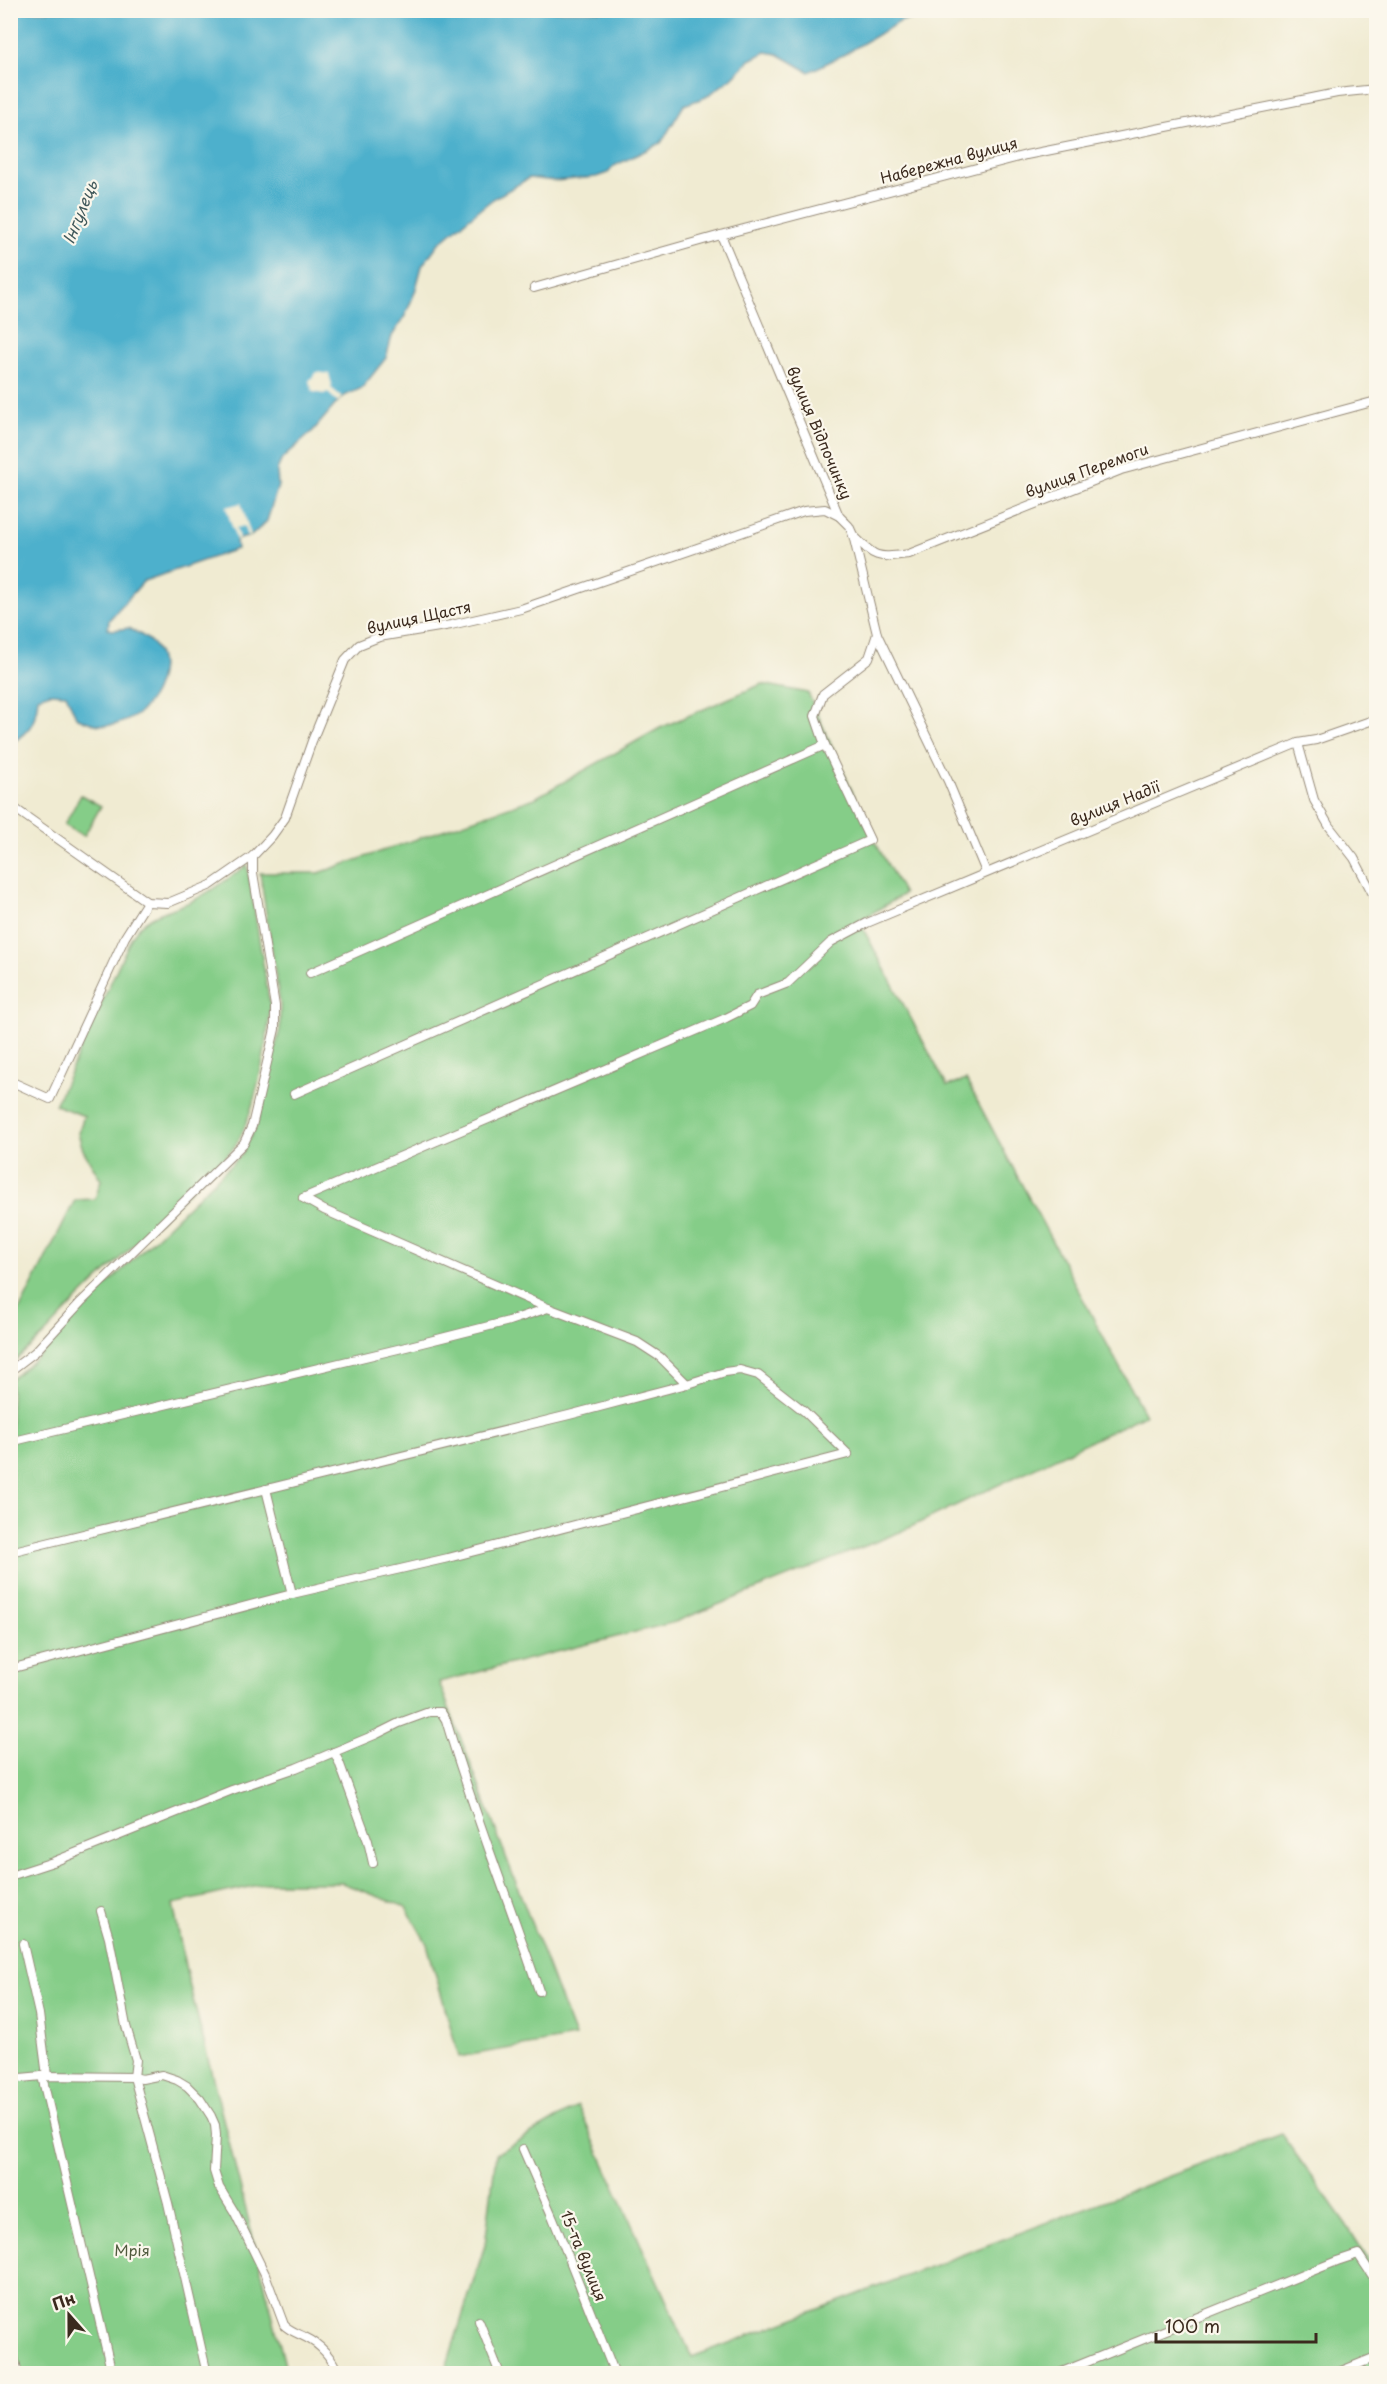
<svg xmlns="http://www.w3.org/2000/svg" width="1387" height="2384" font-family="'Playpen Sans',sans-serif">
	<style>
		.green { fill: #85cd88; stroke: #607c53; stroke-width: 1.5 }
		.water { fill: #4db0cc; stroke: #446d75; stroke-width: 1.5 }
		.pier { fill: #f0ebd2 }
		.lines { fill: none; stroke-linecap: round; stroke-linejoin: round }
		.street-casing { stroke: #968a78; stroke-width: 10 }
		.street { stroke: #fff; stroke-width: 8 }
		.labels { text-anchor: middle; stroke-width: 4.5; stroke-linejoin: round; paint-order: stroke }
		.street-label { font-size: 15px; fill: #3b2a1e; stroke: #fbf7ec }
		.park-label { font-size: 15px; fill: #515b3e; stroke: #fbf7ec }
		.water-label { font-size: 16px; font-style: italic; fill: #41595b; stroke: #fbf7ec }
	</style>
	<rect width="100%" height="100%" fill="#fbf7ec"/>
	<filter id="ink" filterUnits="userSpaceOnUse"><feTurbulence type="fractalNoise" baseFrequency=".0167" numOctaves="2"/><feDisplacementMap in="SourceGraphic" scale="12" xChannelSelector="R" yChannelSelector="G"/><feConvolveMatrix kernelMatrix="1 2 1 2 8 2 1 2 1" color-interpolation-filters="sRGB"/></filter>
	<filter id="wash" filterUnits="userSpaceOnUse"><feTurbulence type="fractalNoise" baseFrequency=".008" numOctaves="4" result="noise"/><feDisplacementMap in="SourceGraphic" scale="24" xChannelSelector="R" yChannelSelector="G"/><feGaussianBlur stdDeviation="1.35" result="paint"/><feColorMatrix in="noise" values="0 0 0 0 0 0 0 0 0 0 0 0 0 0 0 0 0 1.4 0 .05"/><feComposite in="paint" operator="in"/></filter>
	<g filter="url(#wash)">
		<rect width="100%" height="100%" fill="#f0ebd2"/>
		<g class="green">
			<path d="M762 684 808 693 873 838 904 894 859 921 947 1086 966 1080 1145 1415 900 1532 675 1622 439 1682 575 2037 459 2057 427 1944 406 1907 342 1883H267L173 1904 186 1971 287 2373 11 2374V1379L40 1355 85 1306 242 1154 256 1126 280 1029V1004L260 873H319L535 798 660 728Z"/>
			<path d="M81 795 101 806 84 836 64 825Z"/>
			<path d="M247 865 270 1006C268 1043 254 1122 232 1150L78 1299 44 1335 11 1364V1314L20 1309 75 1200 95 1199 101 1180 83 1150 78 1133 84 1116 55 1105 131 938C147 912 166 913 192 901 212 891 229 878 247 865Z"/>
			<path d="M578 2106 692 2357 1281 2134 1346 2224 1376 2272V2373L444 2374 485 2245 496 2154Z"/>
		</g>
		<path class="water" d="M11 11H947L938 15 901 21 843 55 809 72 778 54 766 52 750 60 732 78 706 97 684 105 661 143 614 166 608 173 596 177 555 181 529 178 493 199 469 218 438 244 422 266 415 292 405 316 392 336 386 358 362 388 342 397 312 432 282 459 277 470 278 486 267 521 251 536 236 540 237 549 144 581 109 620 108 629 114 630 129 628C137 633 150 638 155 647 169 667 155 699 138 714 133 718 123 722 117 724 102 728 89 723 76 717L66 694 50 693 38 697C36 723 32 729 11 744Z"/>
		<g class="pier">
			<path d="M317 372 329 374 332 385 331 388 342 397 338 402 327 392 324 394 313 392 309 381Z"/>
			<path d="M241 503 251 536 247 537 244 526 236 528 239 539 236 540 226 507Z"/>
		</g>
	</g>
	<g filter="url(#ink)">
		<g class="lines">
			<g class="street-casing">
				<g id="street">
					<path d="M721 235 839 516 849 526 853 535 877 634 948 781 986 872"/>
					<path d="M534 288 721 235 1026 155 1337 93 1376 89"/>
					<path d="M853 535C876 559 877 558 909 554L1121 470 1376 401"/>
					<path d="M1298 743 1314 800 1329 826 1354 858 1376 900"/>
					<path d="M17 810 147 902 168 903 211 885 253 856 272 836 285 818 312 741 345 660 359 645 379 637 451 625 521 609 804 511 825 509 839 516"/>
					<path d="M310 973 825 745"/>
					<path d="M10 1081 50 1099 125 937 147 902"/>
					<path d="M294 1094 870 840 825 745 815 716 823 694 869 658 877 634"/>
					<path d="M303 1198 726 1018 750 1006 757 995 788 983 831 942 867 923 1298 743 1316 740 1376 719"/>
					<path d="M303 1198 324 1210 548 1308"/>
					<path d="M10 1371 35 1352 81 1302 244 1143 252 1126 275 1029V1006L253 873V856"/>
					<path d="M10 1442 398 1349 509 1321 548 1308 637 1342 660 1357 687 1384"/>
					<path d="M266 1489 292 1594"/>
					<path d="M10 1552 569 1415 687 1384 725 1372 740 1370 758 1375 804 1411 848 1454"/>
					<path d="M10 1669 292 1594 448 1558 848 1454"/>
					<path d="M334 1752 339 1762 368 1841 373 1863"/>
					<path d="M10 1876 53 1862 232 1790 296 1768 377 1734 399 1723 429 1712H441L446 1720C473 1812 509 1900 539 1991"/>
					<path d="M101 1911 109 1938 126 2026 136 2060 134 2077 168 2203 207 2374"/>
					<path d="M23 1944 39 2014 47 2076"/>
					<path d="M42 2076 112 2374"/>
					<path d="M10 2079 42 2076 134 2077 142 2079 162 2075 177 2080 187 2086 200 2099 211 2116 215 2125 216 2135 214 2171 219 2187 235 2213 265 2274 284 2325C290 2331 297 2333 305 2337 320 2344 333 2358 338 2374"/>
					<path d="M523 2149 553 2218 615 2374"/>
					<path d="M479 2321 500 2374"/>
					<path d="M10 2339 18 2374"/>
					<path d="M1057 2374 1337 2261 1358 2254 1376 2281"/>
					<path d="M1334 2374 1376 2357"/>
				</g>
			</g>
			<use href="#street" class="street"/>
		</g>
	</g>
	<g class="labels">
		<g class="street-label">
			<text transform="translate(949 161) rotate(-15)" y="5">Набережна вулиця</text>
			<text transform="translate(819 433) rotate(67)" y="5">вулиця Відпочинку</text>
			<text transform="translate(1087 471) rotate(-20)" y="5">вулиця Перемоги</text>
			<text transform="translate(419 618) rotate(-12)" y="5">вулиця Щастя</text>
			<text transform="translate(1115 804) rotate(-22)" y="5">вулиця Надії</text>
			<text transform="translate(583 2256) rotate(68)" y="5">15-та вулиця</text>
		</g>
		<g class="park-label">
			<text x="132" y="2256">Мрія</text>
		</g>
		<g class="water-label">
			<text transform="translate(80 212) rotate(-68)" y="6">Інгулець</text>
		</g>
	</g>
	<rect width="1387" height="2384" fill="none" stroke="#fbf7ec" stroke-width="36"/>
	<g transform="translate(69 2315) rotate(339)" stroke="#fbf7ec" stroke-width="4.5" paint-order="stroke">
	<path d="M0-4.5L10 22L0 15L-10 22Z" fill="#3b2a1e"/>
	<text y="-9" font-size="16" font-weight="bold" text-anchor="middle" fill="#3b2a1e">Пн</text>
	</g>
	<path d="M1156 2333v9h160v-9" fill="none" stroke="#3b2a1e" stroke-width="3"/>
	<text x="1165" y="2333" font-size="18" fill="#3b2a1e" stroke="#fbf7ec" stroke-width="4.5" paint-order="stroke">100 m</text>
</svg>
